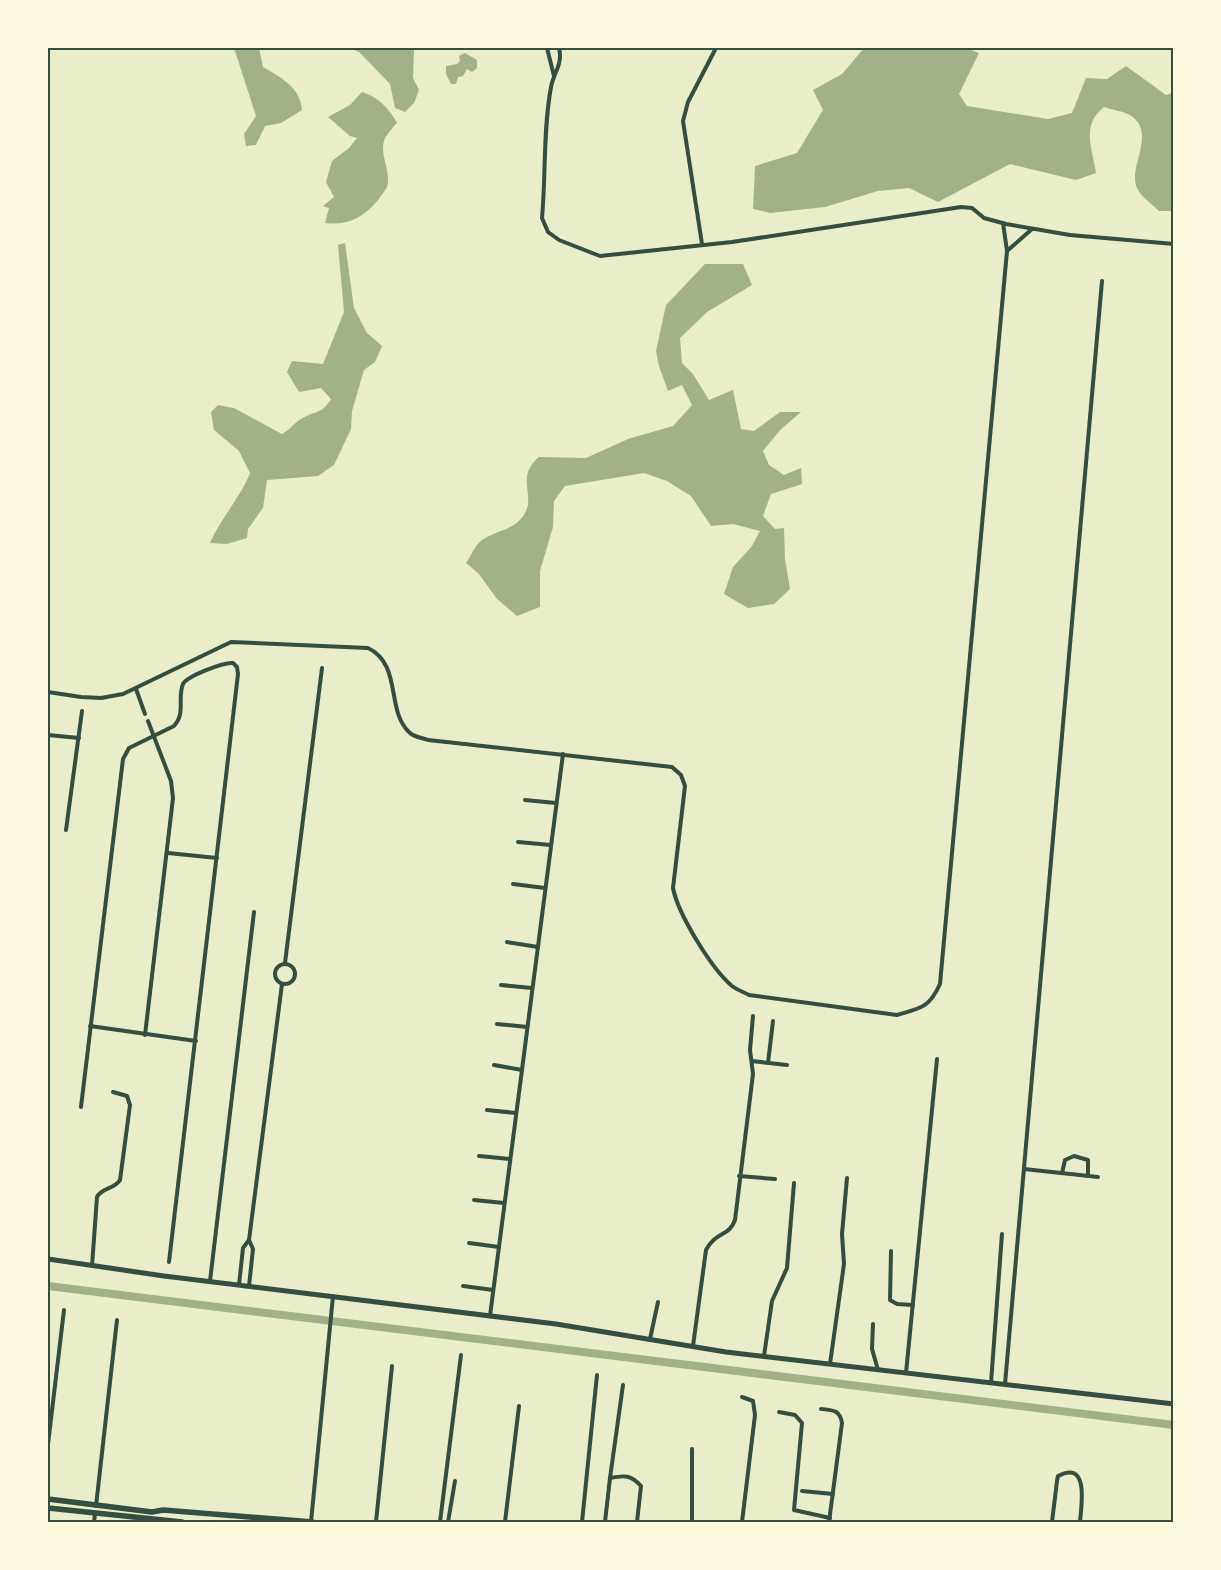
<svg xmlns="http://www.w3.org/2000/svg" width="1221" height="1570" font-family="Mulish,sans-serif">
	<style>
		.water { fill: #a3b18a }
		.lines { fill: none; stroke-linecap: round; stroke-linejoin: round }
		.canal { stroke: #a3b18a; stroke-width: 8 }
		.minor { stroke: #344e41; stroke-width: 4 }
		.tertiary { stroke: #344e41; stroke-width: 5 }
		.secondary { stroke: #344e41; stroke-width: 5.5 }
		.neatline { fill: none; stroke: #344e41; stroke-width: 2 }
	</style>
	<rect width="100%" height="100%" fill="#e9edc9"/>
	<g class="water">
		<path d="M230 48H259L263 67C282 78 300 87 302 110L281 123 265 126 256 145 246 146 244 134 256 116 235 51Z"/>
		<path d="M349 48H414L413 78 419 90 414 103 405 112 395 108 390 84 359 52Z"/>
		<path d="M864 48H966L979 53 959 94 967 106 1048 119 1072 113 1086 78 1107 79 1126 66 1166 95 1173 93V211H1159C1153 205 1140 196 1137 188 1127 167 1158 133 1130 115 1123 111 1112 110 1104 107 1081 125 1092 148 1096 173L1076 180 1010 164 938 202 909 188 878 191 825 207 770 213 753 209 755 166 797 153 823 110 813 90 842 74Z"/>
		<path d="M465 53 477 60V68L472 72 467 69 463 76 458 77 456 84H451L446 74V66L457 64 460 61 459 56Z"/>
		<path d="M362 92C378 97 389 108 397 123 393 127 388 133 385 138 378 154 392 171 387 187 385 192 380 196 378 200 363 218 347 226 325 223L329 208 323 206 334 197 326 182 332 161 349 148 357 138 350 136 328 117 350 105Z"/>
		<path d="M345 243 354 308 367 333 382 346 375 362 364 370 352 411 351 429 334 465 318 476 267 480 263 508 248 529 247 538 227 544 210 543C221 518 240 498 250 473L239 451 214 430 211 412 218 405 234 408 282 434C290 430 294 423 301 419 316 410 321 415 331 399L321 388 299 392 287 372 292 361 323 364 344 312 338 245Z"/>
		<path d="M705 264H743L752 285 707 312 680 338 682 363 693 374 709 400 733 390 741 429 754 431 780 412H801L780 430 763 451 769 465 784 475 801 468 802 484 771 494 763 516 775 529 784 528 785 559 790 589 774 604 748 608 724 594 733 567 752 546 760 531 733 524 711 526 691 496 667 481 644 473 565 486 554 501 553 527 540 571V607L517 616 497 599 479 574 466 563C471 556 475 545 482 540 497 529 517 531 526 511 534 493 516 476 539 457L586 458 628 439 673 426 692 405 682 385 668 391 659 366 656 351 666 305Z"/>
	</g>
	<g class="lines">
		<path class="canal" d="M48 1286 1174 1425"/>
		<g class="minor">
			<path d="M547 48 554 76"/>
			<path d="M559 48C563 64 554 72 551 87 543 130 546 174 542 218L548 232 559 240 600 256 732 242 961 207 972 208 984 218 1006 224 1070 235 1174 244"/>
			<path d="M1003 223 1007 251 1032 229"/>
			<path d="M702 244 683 121 688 102 716 48"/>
			<path d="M136 689 145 714"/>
			<path d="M48 692 81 697 101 698 123 694 231 642 368 648C403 665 385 711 410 733 414 737 423 738 428 740L672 767 681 775 685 786 673 888C678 914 711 968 732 986 737 990 744 992 749 995L897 1015C921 1008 929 1008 940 984L1007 251"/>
			<path d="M48 735 79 738"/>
			<path d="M525 800 556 803"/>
			<path d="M66 830 82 711"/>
			<path d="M518 842 551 845"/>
			<path d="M168 853 217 858"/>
			<path d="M513 884 545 888"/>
			<path d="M507 942 538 947"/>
			<path d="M285 963 322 668"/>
			<circle cx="285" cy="974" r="10"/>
			<path d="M501 985 532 988"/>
			<path d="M497 1024 527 1027"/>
			<path d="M90 1026 196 1041"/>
			<path d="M145 1035 173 798 171 781 148 721"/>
			<path d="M752 1061 787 1065"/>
			<path d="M768 1063 773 1021"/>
			<path d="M494 1065 522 1070"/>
			<path d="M81 1107 123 759 129 748 174 726C186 713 177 699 183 684 187 676 224 662 233 663L237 667 238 674 169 1262"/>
			<path d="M487 1110 516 1113"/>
			<path d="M479 1156 510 1159"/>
			<path d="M1024 1169 1098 1177"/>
			<path d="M1062 1173 1065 1160 1074 1156 1088 1160V1176"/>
			<path d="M739 1176 775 1179"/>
			<path d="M474 1200 504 1203"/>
			<path d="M249 1240 282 984"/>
			<path d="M469 1243 499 1247"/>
			<path d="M891 1251 890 1300 897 1304 913 1305"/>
			<path d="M92 1266 97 1197C101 1188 115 1189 120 1180L130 1105 127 1096 113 1092"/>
			<path d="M210 1281 254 912"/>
			<path d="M239 1285 243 1248 249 1240 253 1249 249 1286"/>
			<path d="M463 1286 493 1290"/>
			<path d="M490 1316 563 754"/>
			<path d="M873 1324 872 1349 878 1370"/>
			<path d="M650 1339 658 1302"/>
			<path d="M693 1346 706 1250C716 1231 729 1237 735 1220L753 1074 750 1050 753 1016"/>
			<path d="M764 1356 772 1301 787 1268 794 1183"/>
			<path d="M830 1364 844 1264 842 1234 847 1178"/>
			<path d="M906 1373 937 1059"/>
			<path d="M991 1383 1002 1234"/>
			<path d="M1005 1384 1102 281"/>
			<path d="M821 1409C833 1410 840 1410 842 1423L829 1522"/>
			<path d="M779 1412 795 1415 802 1423 794 1510 830 1518"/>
			<path d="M48 1444 64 1310"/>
			<path d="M610 1478 623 1385"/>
			<path d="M802 1491 833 1494"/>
			<path d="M96 1506 117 1320"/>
			<path d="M94 1522 95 1514"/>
			<path d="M311 1522 333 1296"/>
			<path d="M376 1522 392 1366"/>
			<path d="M440 1522 461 1355"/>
			<path d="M448 1522 455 1481"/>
			<path d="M505 1522 519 1406"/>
			<path d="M582 1522 597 1375"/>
			<path d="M605 1522 610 1478C625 1475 631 1475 641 1486L637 1522"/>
			<path d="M692 1522V1449"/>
			<path d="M742 1522 755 1415 753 1401 742 1397"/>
			<path d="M1052 1522 1057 1481 1058 1476C1090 1459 1081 1507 1080 1522"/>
		</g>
		<path class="tertiary" d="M48 1259 164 1276 556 1324 726 1352 1174 1404"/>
		<g class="secondary">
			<path d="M48 1499 152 1512 163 1510 313 1522"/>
			<path d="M48 1508 182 1522"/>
		</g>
	</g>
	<rect width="1221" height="1570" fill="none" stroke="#fefae0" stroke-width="98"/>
	<rect x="49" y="49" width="1123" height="1472" class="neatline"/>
</svg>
